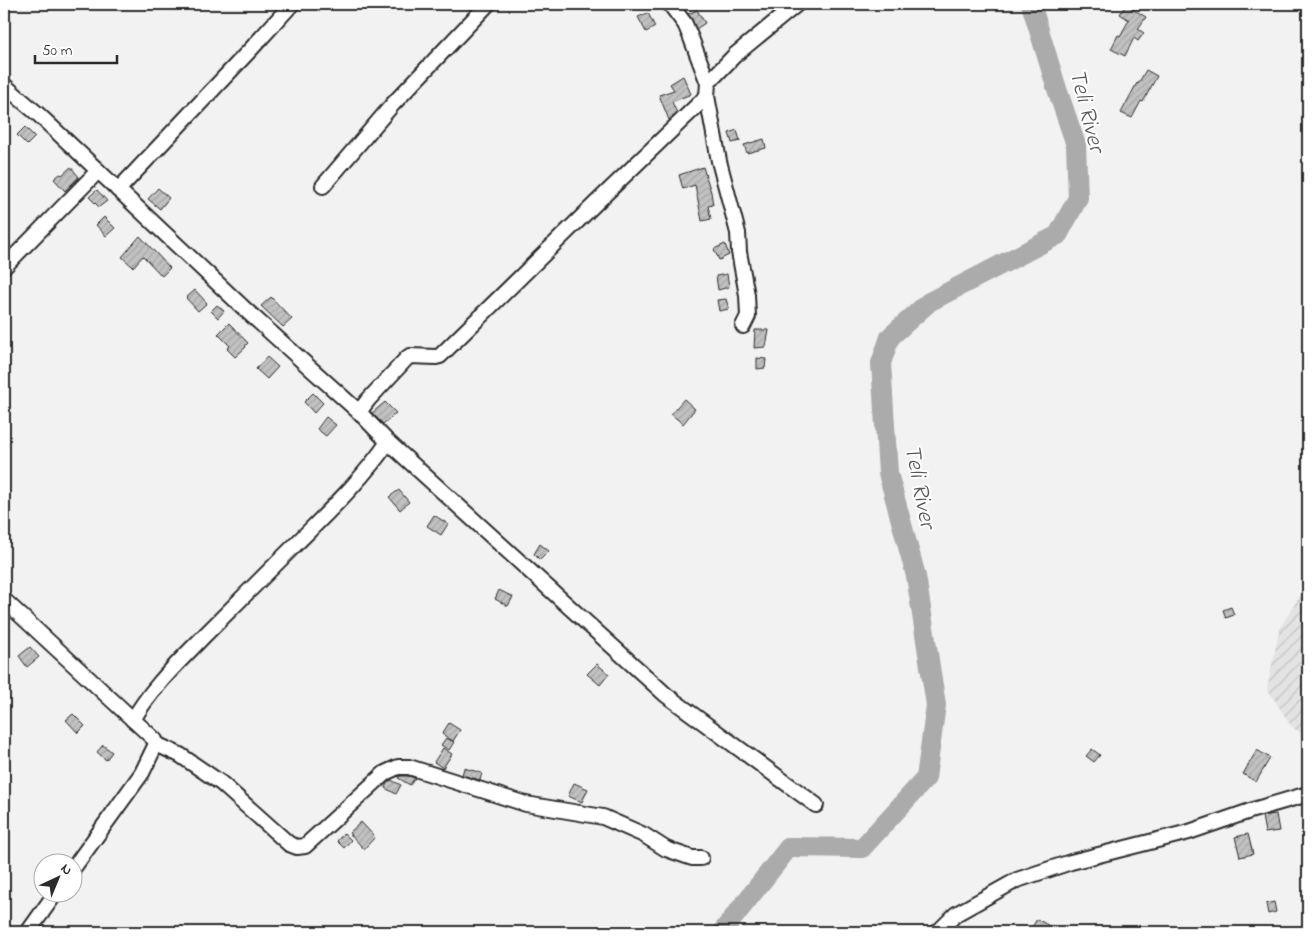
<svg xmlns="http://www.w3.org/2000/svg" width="1312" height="936" font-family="'Indie Flower',sans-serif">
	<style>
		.industrial { fill: url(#industrial-furrows) }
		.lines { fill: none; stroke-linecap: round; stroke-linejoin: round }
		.river { stroke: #ababab; stroke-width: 20 }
		.building { fill: url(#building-hatch); stroke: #2b2b2b }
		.minor-casing { stroke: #2b2b2b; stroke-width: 18 }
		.minor { stroke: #fff; stroke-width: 14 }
		.labels { text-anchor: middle; stroke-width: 4; stroke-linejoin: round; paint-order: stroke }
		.water-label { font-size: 24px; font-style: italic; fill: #585858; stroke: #fff }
	</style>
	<defs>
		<pattern id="industrial-furrows" width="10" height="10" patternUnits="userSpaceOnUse" patternTransform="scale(1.25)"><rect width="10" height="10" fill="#e3e3e3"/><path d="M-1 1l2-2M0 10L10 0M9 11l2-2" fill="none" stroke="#c3c3c3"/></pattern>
		<pattern id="building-hatch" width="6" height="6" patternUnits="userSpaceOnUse" patternTransform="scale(1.25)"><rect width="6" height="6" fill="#c1c1c1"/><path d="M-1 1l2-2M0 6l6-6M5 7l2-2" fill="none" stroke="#a6a6a6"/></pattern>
	</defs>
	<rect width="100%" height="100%" fill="#f2f2f2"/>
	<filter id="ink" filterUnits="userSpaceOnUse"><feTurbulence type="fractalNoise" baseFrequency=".02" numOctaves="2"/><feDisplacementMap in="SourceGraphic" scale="10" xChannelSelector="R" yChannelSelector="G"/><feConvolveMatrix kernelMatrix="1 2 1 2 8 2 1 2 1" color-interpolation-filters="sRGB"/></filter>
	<g filter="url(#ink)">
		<path class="industrial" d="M1308 583V739L1291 726 1267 688 1280 628Z"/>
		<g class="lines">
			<path class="river" d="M722 932 789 847 862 848 926 778 936 705 916 576 888 473 881 363 890 337 929 302 1058 235 1078 198 1076 145 1057 89 1031 4"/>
		</g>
		<g class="building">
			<path d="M1126 5 1146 17 1138 29 1144 33 1138 41 1134 38 1125 56 1111 49 1118 35 1120 36 1129 20 1120 14Z"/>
			<path d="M697 10 705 23 696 29 688 14Z"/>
			<path d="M648 13 655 27 646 32 638 17Z"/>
			<path d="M1146 70 1157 76 1143 102 1141 101 1132 118 1121 113 1130 96 1137 83 1138 84Z"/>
			<path d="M683 76 691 94 672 102 677 113 669 120 659 95 674 90 670 84Z"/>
			<path d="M25 127 35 137 27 145 17 135Z"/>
			<path d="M737 130 740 141 732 143 729 133Z"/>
			<path d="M764 139 766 148 747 153 744 145Z"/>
			<path d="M71 167 79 177 65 191 54 179 60 174 62 175Z"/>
			<path d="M703 167 711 192 713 205 708 206 711 219 702 221 695 185 683 189 679 175Z"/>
			<path d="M158 188 169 198 160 209 148 199Z"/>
			<path d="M97 190 107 201 99 207 89 197Z"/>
			<path d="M104 217 115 228 106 236 96 225Z"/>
			<path d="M140 236 170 268 162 276 143 256 133 267 122 257Z"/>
			<path d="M725 244 729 255 719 260 714 249Z"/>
			<path d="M727 274 729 287 718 290 716 276Z"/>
			<path d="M195 290 207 303 198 311 186 298Z"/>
			<path d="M271 297 292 319 283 327 261 306Z"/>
			<path d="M726 299 729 309 719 311 717 300Z"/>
			<path d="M217 305 224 311 218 318 211 311Z"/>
			<path d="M229 323 248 343 245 346 246 347 235 357 227 349 230 346 218 334Z"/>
			<path d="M755 330H769L766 347 754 348Z"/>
			<path d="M267 357 278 367 267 379 256 369Z"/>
			<path d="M757 358 766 359 765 368 757 369Z"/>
			<path d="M313 393 323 403 314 413 304 402Z"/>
			<path d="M684 399 695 409 683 424 671 414Z"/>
			<path d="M385 402 396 413 383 424 372 413Z"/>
			<path d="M326 417 336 425 326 436 317 429Z"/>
			<path d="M399 490 409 502 400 510 389 497Z"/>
			<path d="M434 515 448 524 441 535 427 526Z"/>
			<path d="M540 544 549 551 540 560 534 554Z"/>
			<path d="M499 590 513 597 508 606 495 599Z"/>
			<path d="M1231 607 1234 615 1226 618 1223 610Z"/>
			<path d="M30 647 39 657 27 667 19 656Z"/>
			<path d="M597 664 609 674 600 685 587 674Z"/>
			<path d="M73 714 85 726 78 733 66 720Z"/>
			<path d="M449 723 460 730 453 741 442 734Z"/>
			<path d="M446 738 454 742 449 750 441 745Z"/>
			<path d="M103 745 112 752 106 760 97 752Z"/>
			<path d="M443 748 452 754 443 768 434 762Z"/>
			<path d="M1092 749 1100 755 1094 762 1086 756Z"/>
			<path d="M1257 750 1270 758 1256 782 1243 774Z"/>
			<path d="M464 768 482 773 480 780 462 775Z"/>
			<path d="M400 776H408L415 778 410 785 398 778Z"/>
			<path d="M391 780 401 785 396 794 385 788 387 783Z"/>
			<path d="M574 783 588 789 582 802 568 796Z"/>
			<path d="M1276 814 1279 831 1265 833 1262 816Z"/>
			<path d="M361 822 375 837 364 849 349 833Z"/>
			<path d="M344 833 351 840 344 848 337 841Z"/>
			<path d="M1248 834 1253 854 1240 857 1235 837Z"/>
			<path d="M1274 902 1276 912 1268 914 1266 904Z"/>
			<path d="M1037 919 1060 932H1036L1031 929Z"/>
		</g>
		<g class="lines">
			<g class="minor-casing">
				<g id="minor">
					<path d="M708 83 735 55 797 4"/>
					<path d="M4 85 39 115 248 312 359 412 388 442 666 695 816 805"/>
					<path d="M707 96 719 161 738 233 739 252 747 295 748 316 743 326"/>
					<path d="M323 186 393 104 488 4"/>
					<path d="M118 190 252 48 292 4"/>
					<path d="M4 267 98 171"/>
					<path d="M359 412 368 400 407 358 410 356 436 357 440 356 597 202 707 96 708 83 691 38 685 24 670 4"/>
					<path d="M4 600 155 740 156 744 142 773 72 870"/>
					<path d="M133 720C151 688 179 662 204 636 235 605 265 575 296 544 328 512 362 480 388 442"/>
					<path d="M156 744 180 755 221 783 289 844 297 847 305 846 385 773 398 767H409L526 804 603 817 644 835 666 849 692 858H701"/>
					<path d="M28 932 55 894"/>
					<path d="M938 932 956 914 1017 880 1071 862 1189 832 1253 810 1308 794"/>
				</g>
			</g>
			<use href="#minor" class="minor"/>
		</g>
	</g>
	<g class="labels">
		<g class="water-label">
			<text transform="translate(1088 110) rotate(76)" y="8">Teli River</text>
			<text transform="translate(921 486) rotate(79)" y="8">Teli River</text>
		</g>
	</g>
	<rect width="1312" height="936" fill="none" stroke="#fff" stroke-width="20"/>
	<rect x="10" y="10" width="1292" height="916" fill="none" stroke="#2b2b2b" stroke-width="2" filter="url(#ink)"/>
	<g transform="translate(58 878) rotate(44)"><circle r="24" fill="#ffffff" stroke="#aaaaaa"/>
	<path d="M0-4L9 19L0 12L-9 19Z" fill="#2b2b2b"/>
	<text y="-8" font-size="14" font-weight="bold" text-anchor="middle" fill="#2b2b2b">N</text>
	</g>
	<path d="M35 55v8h82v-8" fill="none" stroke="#2b2b2b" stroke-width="2.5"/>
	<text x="42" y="55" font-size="15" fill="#2b2b2b" stroke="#ffffff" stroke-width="4" paint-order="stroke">50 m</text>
</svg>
